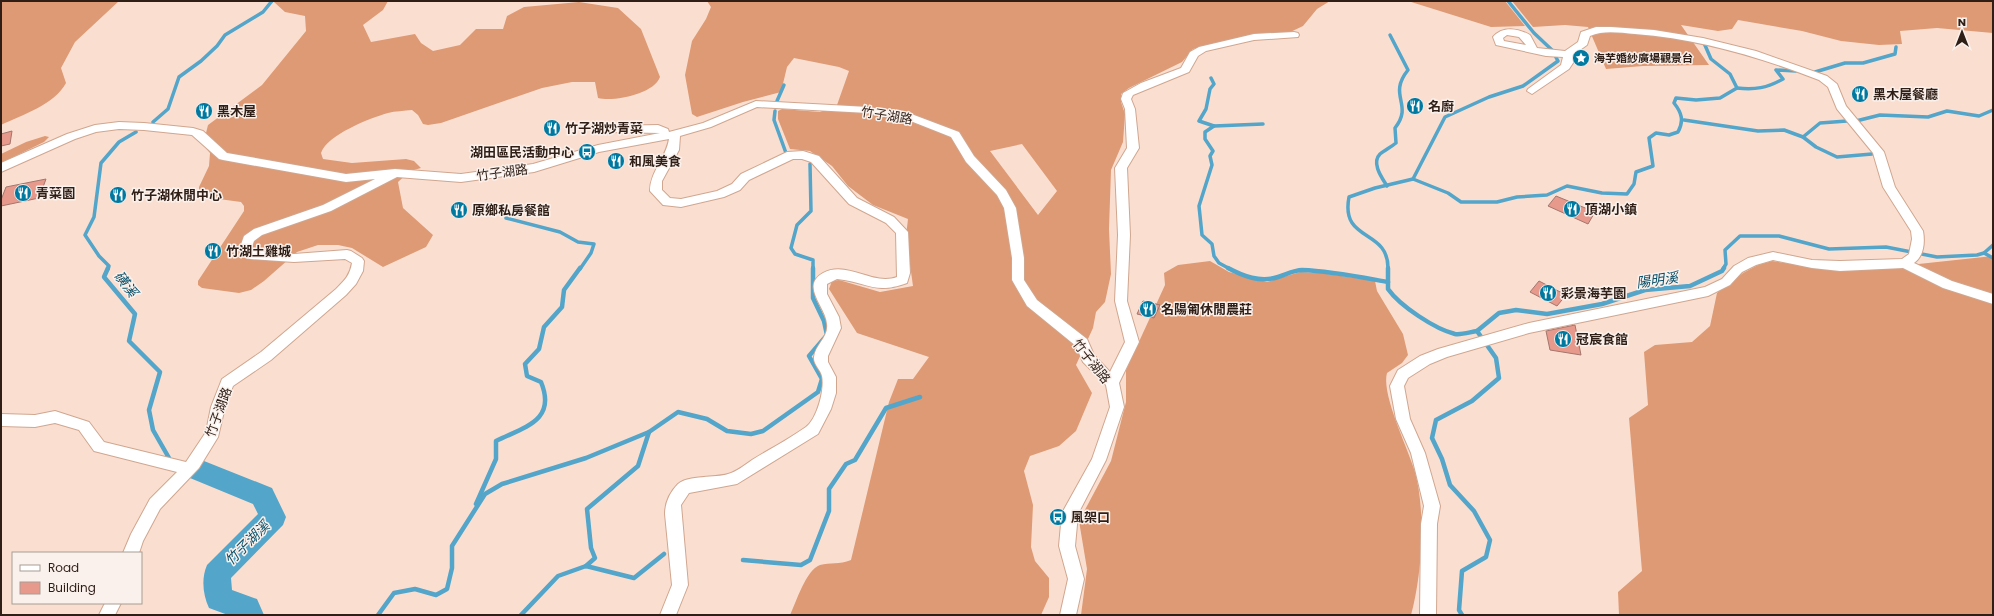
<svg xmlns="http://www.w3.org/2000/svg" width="1994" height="616" font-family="Poppins,'Noto Sans TC',sans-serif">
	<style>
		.forest { fill: #de9a74; fill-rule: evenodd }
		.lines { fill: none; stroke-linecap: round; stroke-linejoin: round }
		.stream-far1 { stroke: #53a5ca; stroke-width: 3.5 }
		.stream { stroke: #53a5ca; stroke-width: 4.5 }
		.river { fill: #53a5ca; fill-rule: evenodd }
		.building { fill: #e7998c; stroke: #a3766e }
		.street-casing { stroke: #d0a68f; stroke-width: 2 }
		.street { fill: #fff; fill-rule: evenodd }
		.labels { text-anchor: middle; stroke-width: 3; stroke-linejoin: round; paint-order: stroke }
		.far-poi-label { font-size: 11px; font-weight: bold; fill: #2e1e16; stroke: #faf1ec; text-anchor: start }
		.poi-label { font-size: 13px; font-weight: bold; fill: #2e1e16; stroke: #faf1ec; text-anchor: start }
		.street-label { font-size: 13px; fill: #2e1e16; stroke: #faf1ec }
		.water-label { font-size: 14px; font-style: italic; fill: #094f69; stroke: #faf1ec }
	</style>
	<rect width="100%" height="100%" fill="#fadfd1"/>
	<g class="forest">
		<path d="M1 1H119L75 42 61 68 66 83C54 105 22 115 1 125Z"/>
		<path d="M261 1H388L383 10 363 25 371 42 415 34 421 43 433 51 460 45 476 29H503L507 16 524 7 579 2 618 8 641 29 660 77C654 94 614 102 598 98L595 82H572L542 88 441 123 428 125 423 124 418 115 412 110C404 111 395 111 388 113 370 118 327 135 321 153L323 159 352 163 406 159 414 161 421 168 410 171 398 182 403 208 433 235 426 247 383 267 352 248 338 245H318L297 252 264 281 251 290 239 293 202 288 198 285V281L244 211V206L241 202 204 197 199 193V187L209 166 210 153 203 145 208 125 262 85 306 31 305 16 285 12 274 2Z"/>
		<path d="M707 1H1330L1317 9 1303 26 1284 35 1232 40 1193 49 1182 62 1129 88 1121 94V102L1125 114 1123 142 1111 170 1109 229 1111 274 1105 302 1096 312 1093 328 1076 365 1092 393 1076 431 1059 446 1030 456 1024 471 1033 505 1031 547 1035 561 1049 578V597L1041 615H790C796 602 806 570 820 565 830 562 839 565 851 560L889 402 898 379H913L929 357 857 333 829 289 832 281 839 280 880 292 913 286 906 236 908 219 873 205 848 186 832 166 810 151 790 149 778 119V111L782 109 820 112 837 105 849 71 839 67 794 58 787 67 781 92 743 102 697 117 692 114 685 75 692 41 706 19 711 7ZM1022 144 1057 191 1038 215 990 151Z"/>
		<path d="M1408 1H1505L1525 26 1491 27Z"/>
		<path d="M1512 1H1993V33L1937 28 1900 31 1902 44 1879 45 1841 41 1802 31 1738 20 1732 29 1718 31 1681 25 1709 65 1643 66 1606 69 1588 27 1565 25 1533 27Z"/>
		<path d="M45 136 49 137 44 142 1 163V154L26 142Z"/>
		<path d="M1993 256V615H1619L1618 592 1642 571 1629 418 1648 405 1644 352 1655 345 1692 342 1710 326 1717 293 1743 273 1758 265 1772 261 1813 267 1900 266Z"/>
		<path d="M1210 261 1229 272 1267 282 1300 272 1321 273 1375 281 1377 291 1403 334 1408 355 1402 363 1387 373C1381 394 1408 448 1415 472 1426 512 1422 575 1411 615H1081L1087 569 1079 521 1111 461 1126 402V370L1165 285 1164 273 1178 265Z"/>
	</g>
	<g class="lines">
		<g class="stream-far1">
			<path d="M1815 72 1845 63H1863L1895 54 1896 47"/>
			<path d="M1211 78 1214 84 1210 89 1206 109 1199 121 1214 126 1205 132V139L1213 151 1210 156 1212 165 1199 206 1202 235 1212 244 1214 256 1219 263 1230 269"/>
			<path d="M1737 88C1755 90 1767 88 1783 79L1776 70 1796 71"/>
			<path d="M777 101 784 85"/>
			<path d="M775 111 774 120 786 153"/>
			<path d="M1684 120 1758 131 1784 130 1803 137 1816 147 1837 157 1872 154"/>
			<path d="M1856 121 1880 115 1928 117 1947 111 1979 116 1993 110"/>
			<path d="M153 122 168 109 179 77 201 61 217 46 225 35 263 12 272 1"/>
			<path d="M1214 126 1263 124"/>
			<path d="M1803 137 1820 123 1847 121"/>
			<path d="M810 164 811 211 797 225 791 248 795 254 813 260V269"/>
			<path d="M1413 179 1448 193 1461 202H1497L1517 197 1547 195 1567 186 1602 193 1627 194 1634 184 1636 172 1653 166 1649 138 1656 133 1669 135 1678 132C1684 121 1682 113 1674 103L1676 98 1696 100 1720 98 1737 88 1730 74 1711 59 1704 43"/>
			<path d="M1387 186C1382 178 1371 163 1380 154 1385 150 1391 147 1396 143L1395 128C1414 104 1387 96 1408 70L1390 35"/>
			<path d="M506 218 560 232 578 242 594 244 591 253 580 269"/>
			<path d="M1984 253 1993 258"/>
			<path d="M108 269 109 266 99 256 85 235 94 217 101 163 119 142 136 132"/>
			<path d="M1388 269C1389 228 1340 243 1349 197L1375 188 1413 179 1445 117 1489 97 1523 86 1558 61 1552 50 1534 33 1508 1"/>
			<path d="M1723 269 1726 264 1725 250 1740 236H1779L1829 249 1886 247 1937 257 1977 255 1984 253 1993 245"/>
		</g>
		<g class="stream">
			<path d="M108 268 104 277 135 314 129 341 160 372 149 410 153 430 169 458"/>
			<path d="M1228 268C1243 276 1260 283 1278 277 1285 275 1294 270 1302 270 1331 271 1360 277 1388 282"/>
			<path d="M1388 268V289C1400 306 1435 329 1455 334 1462 335 1470 332 1477 331"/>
			<path d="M476 504 496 459V441C524 427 557 421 541 382L527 376 525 364 539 349 544 327 562 307 564 290 580 268"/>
			<path d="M743 560 801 565 810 560 829 511V489L846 464 855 460 886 408 920 397"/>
			<path d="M586 566 595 558 591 548 587 509 638 466 649 432"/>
			<path d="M378 615 394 593 415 589 436 595 447 589 452 568V546L485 494 502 484 586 458 649 432 678 412 707 419 727 431 751 434 763 431 818 392 822 379 809 356 827 335 824 321 813 298V268"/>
			<path d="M521 615 558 576 586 566 634 578 664 554"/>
			<path d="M1462 615 1459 610 1462 571 1486 557 1490 540 1474 511 1450 485 1442 459 1432 438 1436 420 1472 401 1499 378 1496 358 1477 331 1499 313 1516 310 1547 314 1602 304 1645 290 1690 286 1722 271 1724 268"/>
		</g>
		<path class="river" d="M199 459 272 488 286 517 283 525 231 578 232 590 257 599 264 615H228L209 608C203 595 201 579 207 565L258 514 253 504 190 478 186 470 190 462Z"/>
	</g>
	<g class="building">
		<path d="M12 131 10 144 1 146V134Z"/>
		<path d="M46 179 39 198 1 206V200L6 187Z"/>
		<path d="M1556 196 1595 212 1588 224 1548 206Z"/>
		<path d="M1539 281 1566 295 1557 306 1530 292Z"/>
		<path d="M1143 301 1160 305 1154 318 1137 314Z"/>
		<path d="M1575 325 1581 355 1550 350 1546 331Z"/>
	</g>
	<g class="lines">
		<g class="street-casing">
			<g id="street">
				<path d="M1596 27H1611L1654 30 1703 38 1756 51 1827 76 1837 84 1846 106 1884 152 1895 187 1923 231C1925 242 1924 256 1914 263L1952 281 1993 294V304L1943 288 1903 268 1840 271 1812 268 1773 260 1756 265 1742 272 1730 285 1708 296 1529 333 1447 357 1430 364 1408 378 1404 386 1410 419 1425 453 1440 506 1437 524 1436 615H1420L1421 524 1424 506 1411 453 1396 419 1390 386 1398 370 1420 356 1438 349 1529 323 1705 287 1722 279 1734 266 1748 258 1773 252 1812 260 1840 261 1902 259 1909 254 1912 239 1911 231 1883 187 1873 153 1837 109 1828 87 1819 80C1760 57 1699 39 1635 34 1620 33 1604 30 1590 36L1587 45 1573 55V63L1569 69 1532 94 1527 91 1528 89 1561 65 1563 57 1546 56 1496 45 1493 37C1502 26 1518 28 1530 35L1537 48 1565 51 1578 42 1581 32ZM1507 35 1519 37 1526 45 1504 41 1503 38Z"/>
				<path d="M1294 32 1298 33 1299 35 1298 37 1254 40 1206 51 1198 56 1189 72 1133 95 1131 99 1135 109 1139 148 1127 168 1130 235 1127 301 1139 342 1119 383 1124 407 1106 460 1078 514 1075 546 1084 579 1076 615H1060L1068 579 1059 546 1062 513 1092 459 1110 407 1106 385 1083 362 1076 346 1027 306 1012 280V258L1004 208 997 195 966 162 951 137 908 120 868 113 757 107 711 127 680 136 679 150 662 181V190L670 198 681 199 717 191 732 184 741 174 787 152 803 151 819 156 857 198 894 217 908 232 910 273 907 283C875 295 867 282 837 279L827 284V294L839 317 841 328 828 356V362L836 377V393L831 409 818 434 737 484 689 493 681 505 688 585 676 615H660L672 585 665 514C665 503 670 492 678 484 688 475 716 478 728 474 736 472 745 465 752 460 770 449 789 439 806 427 817 419 825 389 822 376 821 370 813 364 814 357 815 345 829 337 827 324 826 307 800 286 823 273 847 260 872 286 897 277L896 233 886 223 849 204 811 162 802 159H793L749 180 740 190 724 197 681 207 663 205 650 191C650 172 666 158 669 139L599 152 534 172 461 182 397 177 331 211 262 235 254 241 251 249 253 251 294 254 347 250 351 251 362 258 364 261 363 271 356 284 346 295 271 360 233 386 225 407 218 437 199 468 160 509 143 541 139 553H123L131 534 150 499 177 472 94 451 79 430 55 423 35 427 1 426V414L35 415 55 411 89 422 104 442 186 462 206 432 211 407 222 379 261 352 336 289C345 280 350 275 352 263L345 259 294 262 250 259 246 258 239 250 244 236 254 229 323 205 375 179 346 182 223 160 219 159 192 135 144 130 119 129 96 132 75 139 1 172V163L67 134 95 125 119 122 144 123 193 128 203 131 227 153 346 174 395 169 461 174 533 164 598 145 660 133 606 132 604 130 610 126 658 125 668 129 669 132 703 123 756 101 868 107 914 115 959 132 974 156 1006 190 1016 208 1024 258V280L1037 300 1087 339 1094 355 1110 372 1125 342 1115 301 1118 235 1115 168 1127 148 1125 109 1121 99 1123 93 1141 83 1181 68 1190 52 1199 47 1254 34Z"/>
				<path d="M105 603H121L115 615H99Z"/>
			</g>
		</g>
		<use href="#street" class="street"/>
	</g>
	<defs>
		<g id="sight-disc" transform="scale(0.9)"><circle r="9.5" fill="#0079a1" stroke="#faf1ec"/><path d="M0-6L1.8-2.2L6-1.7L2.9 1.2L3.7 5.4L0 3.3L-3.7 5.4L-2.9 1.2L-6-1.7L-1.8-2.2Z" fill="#fff"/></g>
		<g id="restaurant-disc" transform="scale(0.9)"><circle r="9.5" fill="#0079a1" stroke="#faf1ec"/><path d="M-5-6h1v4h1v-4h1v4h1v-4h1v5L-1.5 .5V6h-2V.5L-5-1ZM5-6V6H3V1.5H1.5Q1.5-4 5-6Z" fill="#fff"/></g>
		<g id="bus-disc" transform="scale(0.9)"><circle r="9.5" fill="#0079a1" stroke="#faf1ec"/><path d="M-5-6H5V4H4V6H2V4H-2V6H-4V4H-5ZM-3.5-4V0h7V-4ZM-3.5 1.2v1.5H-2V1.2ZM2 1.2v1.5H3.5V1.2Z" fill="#fff"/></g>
	</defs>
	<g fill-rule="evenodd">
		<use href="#sight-disc" x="1581" y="58"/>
		<use href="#restaurant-disc" x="1860" y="94"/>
		<use href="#restaurant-disc" x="1415" y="106"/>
		<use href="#restaurant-disc" x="204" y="111"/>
		<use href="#restaurant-disc" x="552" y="128"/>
		<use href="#bus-disc" x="587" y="152"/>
		<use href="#restaurant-disc" x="616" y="161"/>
		<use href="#restaurant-disc" x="23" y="193"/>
		<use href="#restaurant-disc" x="118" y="195"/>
		<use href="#restaurant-disc" x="1572" y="209"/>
		<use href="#restaurant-disc" x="459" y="210"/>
		<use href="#restaurant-disc" x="213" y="251"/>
		<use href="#restaurant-disc" x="1548" y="293"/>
		<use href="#restaurant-disc" x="1148" y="309"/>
		<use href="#restaurant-disc" x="1563" y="339"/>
		<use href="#bus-disc" x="1058" y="517"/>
	</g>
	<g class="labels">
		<g class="far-poi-label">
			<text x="1594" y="62">海芋婚紗廣場觀景台</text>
		</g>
		<g class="poi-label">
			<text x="1873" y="99">黑木屋餐廳</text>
			<text x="1428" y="111">名廚</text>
			<text x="217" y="116">黑木屋</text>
			<text x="565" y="133">竹子湖炒青菜</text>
			<text x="574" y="157" text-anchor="end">湖田區民活動中心</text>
			<text x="629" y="166">和風美食</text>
			<text x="36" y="198">青菜園</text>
			<text x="131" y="200">竹子湖休閒中心</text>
			<text x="1585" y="214">頂湖小鎮</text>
			<text x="472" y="215">原鄉私房餐館</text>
			<text x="226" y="256">竹湖土雞城</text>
			<text x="1561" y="298">彩景海芋園</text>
			<text x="1161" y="314">名陽匍休閒農莊</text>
			<text x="1576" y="344">冠宸食館</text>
			<text x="1071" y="522">風架口</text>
		</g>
		<g class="street-label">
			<text transform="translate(887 115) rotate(9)" y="5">竹子湖路</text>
			<text transform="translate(502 172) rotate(-8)" y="5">竹子湖路</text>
			<text transform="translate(1092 361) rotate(52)" y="5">竹子湖路</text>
			<text transform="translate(218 412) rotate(-70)" y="5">竹子湖路</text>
		</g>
		<g class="water-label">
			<text transform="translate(1657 280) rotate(-8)" y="5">陽明溪</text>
			<text transform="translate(126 284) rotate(53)" y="5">磺溪</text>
			<text transform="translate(247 543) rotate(-45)" y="5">竹子湖溪</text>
		</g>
	</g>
	<rect width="1994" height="616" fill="none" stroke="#2e1e16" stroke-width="4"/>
	<rect x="12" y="552" width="130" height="52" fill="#faf1ec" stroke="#a89d96"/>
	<rect x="20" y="565" width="20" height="6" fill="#ffffff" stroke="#a89d96"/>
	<text x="48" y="572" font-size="12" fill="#2e1e16">Road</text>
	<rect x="20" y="582" width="20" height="12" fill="#e7998c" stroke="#a89d96"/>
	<text x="48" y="592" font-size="12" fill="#2e1e16">Building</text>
	<g transform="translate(1962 32)" stroke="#faf1ec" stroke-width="3" paint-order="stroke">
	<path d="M0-3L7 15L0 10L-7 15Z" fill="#2e1e16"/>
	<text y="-6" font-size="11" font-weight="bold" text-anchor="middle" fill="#2e1e16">N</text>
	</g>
</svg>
